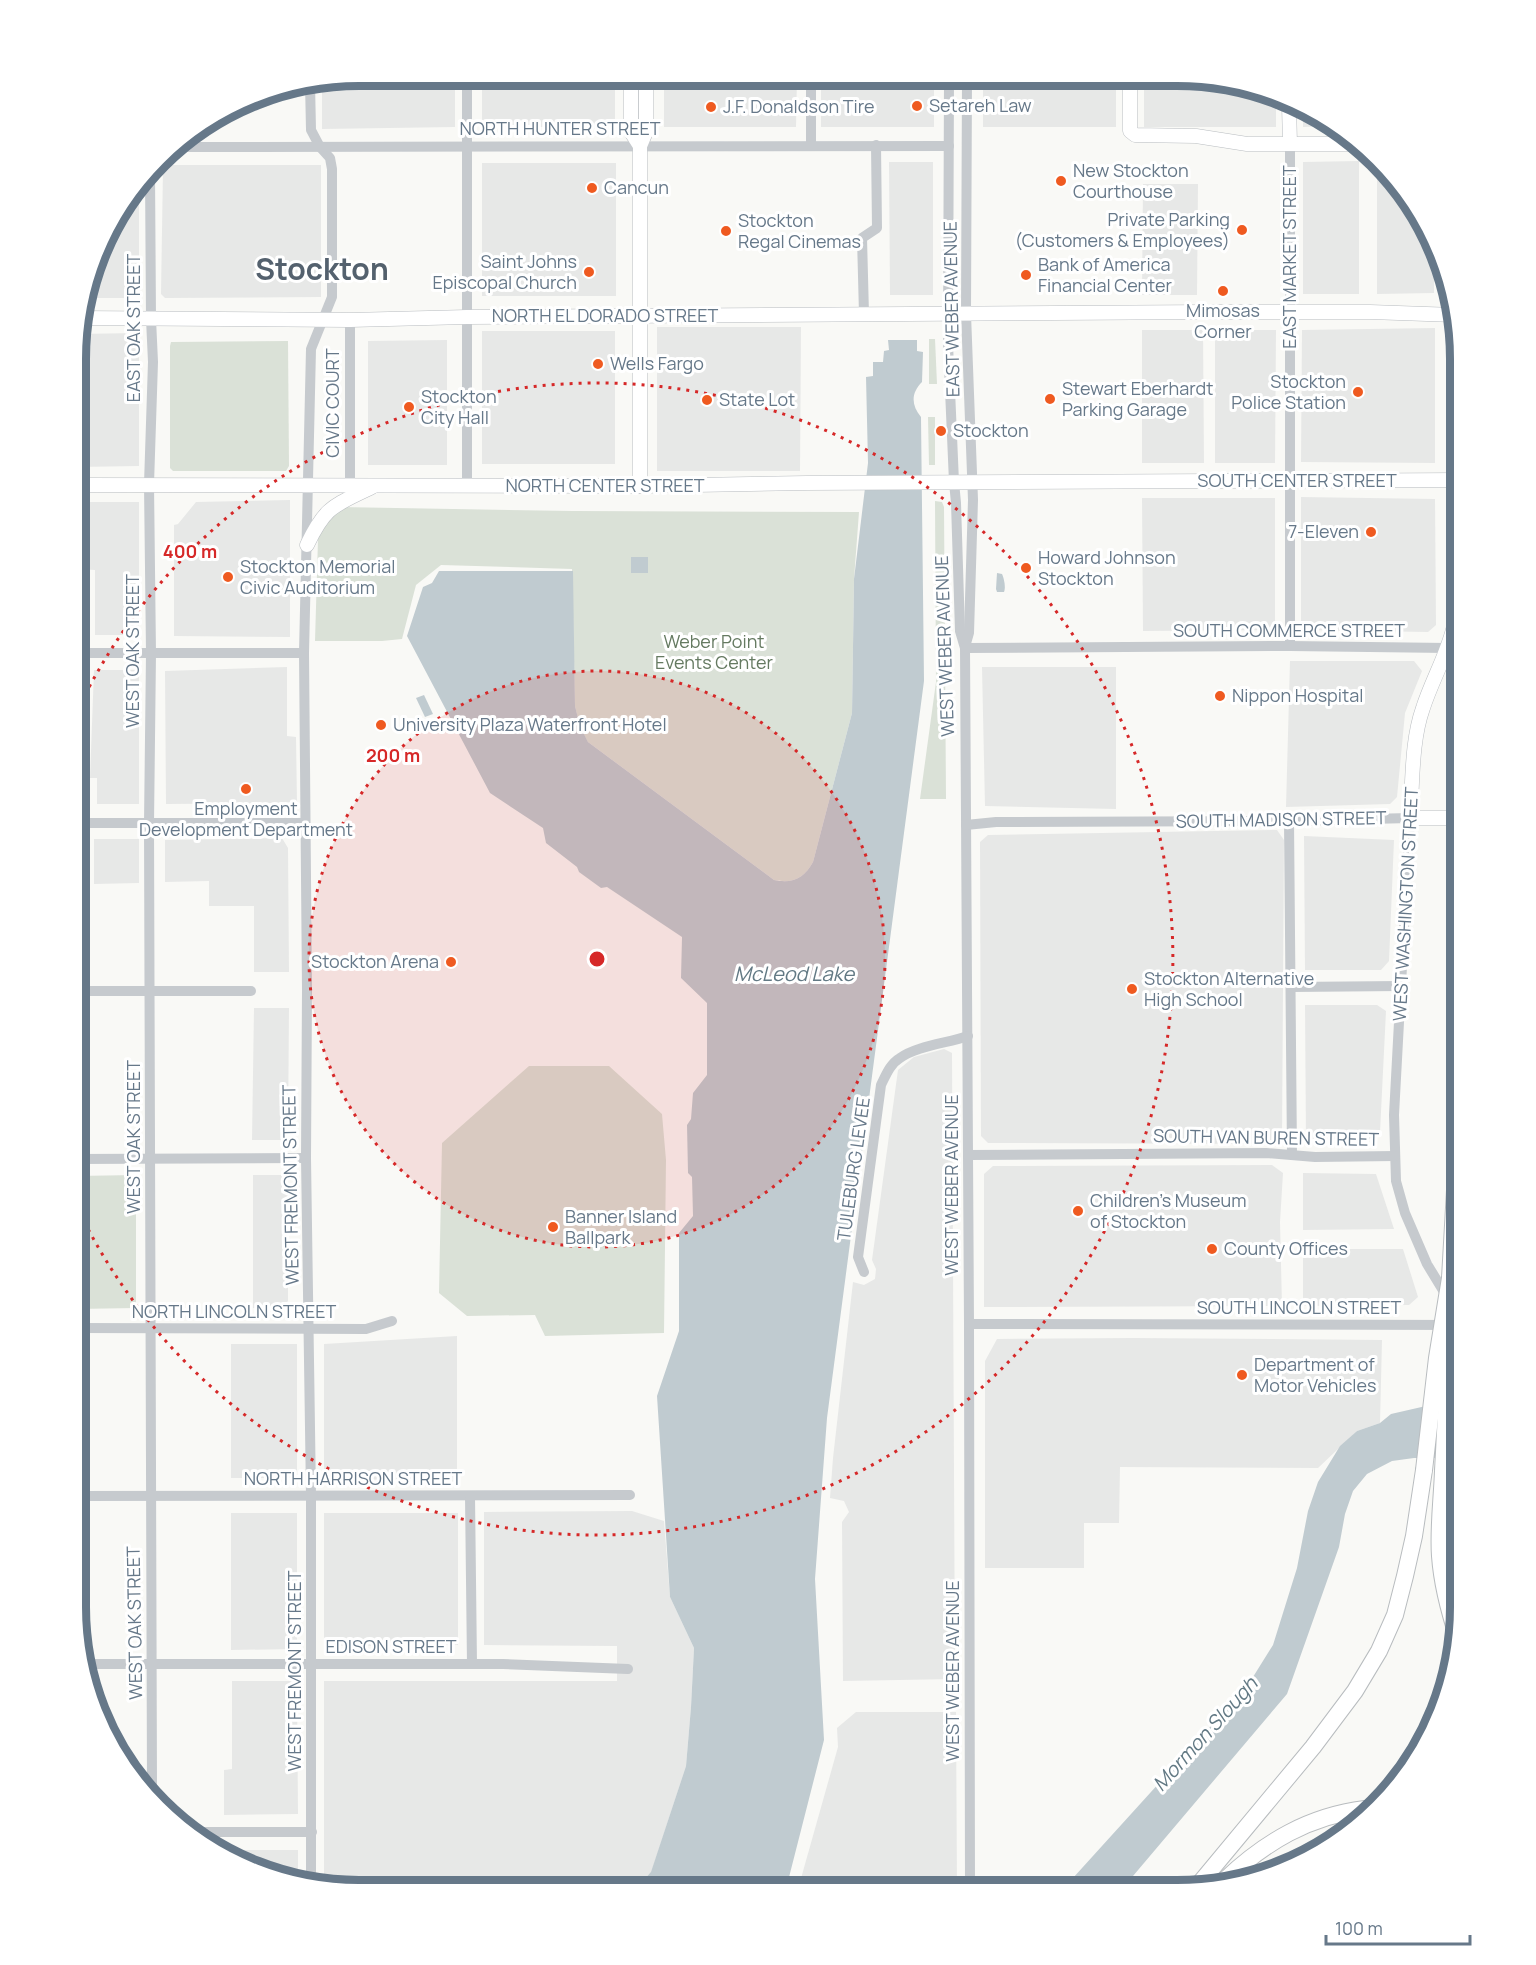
<svg xmlns="http://www.w3.org/2000/svg" width="1536" height="1965" font-family="Manrope,sans-serif">
	<style>
		.built { fill: #e7e8e7 }
		.green { fill: #dae1d7 }
		.water { fill: #c0cbd0 }
		.lines { fill: none; stroke-linecap: round; stroke-linejoin: round }
		.major-casing { stroke: #b9bdc1; stroke-width: 15 }
		.highway-casing { stroke: #b8bcbf; stroke-width: 18 }
		.minor { stroke: #c6cace; stroke-width: 10 }
		.major { stroke: #fff; stroke-width: 14 }
		.highway { stroke: #fff; stroke-width: 16 }
		.highway-bridge-casing { stroke: #b8bcbf; stroke-width: 18; stroke-linecap: butt }
		.highway-bridge { stroke: #fff; stroke-width: 16 }
		.ring { fill: none; stroke: #d62828; stroke-width: 3; stroke-dasharray: 3 6 }
		.poi-dot { fill: #ef5a20; stroke: #fff; stroke-width: 2 }
		.labels { text-anchor: middle; stroke-width: 6; stroke-linejoin: round; paint-order: stroke }
		.poi-label { font-size: 18px; fill: #667889; stroke: #fff; text-anchor: start }
		.street-label { font-size: 18px; fill: #667889; stroke: #fff }
		.park-label { font-size: 18px; fill: #657a61; stroke: #fff }
		.water-label { font-size: 20px; font-style: italic; fill: #627984; stroke: #fff }
		.town-label { font-size: 30px; font-weight: bold; fill: #54616e; stroke: #fff }
		.rim { fill: none; stroke: #667889; stroke-width: 8 }
		.centre { fill: #d62828; stroke: #fff; stroke-width: 3 }
		.ring-label { font-size: 18px; text-anchor: middle; font-weight: bold; fill: #d62828; stroke: #fff; stroke-width: 6; stroke-linejoin: round; paint-order: stroke }
	</style>
	<rect width="100%" height="100%" fill="#f9f9f6"/>
	<g class="built">
		<path d="M359 75H455V127L322 129V81Z"/>
		<path d="M482 75 615 76V127H482Z"/>
		<path d="M664 76H797L796 127H664Z"/>
		<path d="M821 76 934 77V127H821Z"/>
		<rect x="983" y="77" width="133" height="50"/>
		<path d="M1144 77H1215L1276 101V127H1144Z"/>
		<path d="M1303 111 1335 123 1338 126 1303 127Z"/>
		<path d="M1359 161V294H1303V162Z"/>
		<path d="M889 162H933V295H890Z"/>
		<rect x="482" y="163" width="134" height="133"/>
		<path d="M165 165H321V297L165 298 161 294 163 169Z"/>
		<path d="M1377 168 1423 217 1434 244V293L1377 294Z"/>
		<path d="M1143 184H1198L1197 295H1142Z"/>
		<path d="M139 185V298H85L113 217Z"/>
		<path d="M657 327H801L800 471H657Z"/>
		<path d="M1435 328V463L1301 462 1302 330Z"/>
		<path d="M1142 330H1203L1204 463H1142Z"/>
		<path d="M1215 330H1276L1275 463H1215Z"/>
		<rect x="482" y="331" width="133" height="133"/>
		<path d="M139 333V466L77 467V334Z"/>
		<path d="M447 340V465H368V341Z"/>
		<path d="M1301 497 1435 499 1436 625 1428 632 1301 630Z"/>
		<path d="M1142 498H1275V630L1143 631Z"/>
		<path d="M290 500V637L174 636V525L178 524 196 502Z"/>
		<path d="M77 502H139V635H95V570L77 569Z"/>
		<path d="M1290 661H1414L1422 671 1405 713 1397 797 1390 804 1286 807Z"/>
		<path d="M287 667V736L296 737 297 803 166 804 165 671Z"/>
		<path d="M982 667H1116V809L985 806Z"/>
		<path d="M94 670H139V804H97V778H90Z"/>
		<path d="M1277 830 1284 840 1282 1139 1276 1144 988 1143 981 1136 980 842 988 835Z"/>
		<path d="M1304 836 1394 840 1389 961 1381 970H1305Z"/>
		<path d="M282 838 288 848 289 972H254V906H209V881L165 882V840Z"/>
		<path d="M94 839H139V883L94 884Z"/>
		<path d="M1305 1005H1377L1386 1011 1380 1132 1371 1139H1306Z"/>
		<path d="M254 1008H289L288 1133 281 1140H252Z"/>
		<path d="M944 1049 952 1053 955 1679 843 1681 842 1522 849 1512 844 1501 830 1498 833 1458 853 1282 864 1285 875 1279 876 1269 872 1260 898 1070 914 1057Z"/>
		<path d="M1272 1165 1283 1173 1280 1222 1282 1306 984 1307V1174L993 1166Z"/>
		<path d="M1303 1173 1376 1174 1394 1229 1303 1230Z"/>
		<path d="M253 1175H281L288 1181V1301L281 1308H253Z"/>
		<path d="M1303 1249H1403L1418 1297 1409 1305 1303 1306Z"/>
		<path d="M457 1336V1482L324 1478V1344Z"/>
		<path d="M1133 1338 1382 1340 1380 1423 1357 1431 1318 1468 1120 1467 1119 1523H1084V1568H985V1361L997 1339Z"/>
		<rect x="231" y="1344" width="66" height="134"/>
		<path d="M632 1511 664 1521 670 1597 694 1648 691 1707 686 1766 651 1873 636 1889H340L324 1886V1681H617V1646L484 1645V1512Z"/>
		<path d="M231 1513H297V1649L231 1650Z"/>
		<path d="M324 1513H458V1645L324 1646Z"/>
		<path d="M232 1681H297L298 1814 224 1815V1770L232 1769Z"/>
		<path d="M856 1712H956L957 1889H798L838 1747 837 1728Z"/>
		<path d="M232 1850H298V1881L268 1875 232 1857Z"/>
	</g>
	<g class="green">
		<path d="M929 339H935L937 384H929Z"/>
		<path d="M288 341 289 466 286 471H173L170 468V346L171 342Z"/>
		<path d="M928 417H935V465H929Z"/>
		<path d="M935 501 942 502 944 507 946 799H920L936 682Z"/>
		<path d="M339 507 573 511 859 512 854 579 852 713 813 862C804 878 793 884 774 880L588 742 580 727 575 706 572 569 441 565 416 585 402 639 382 641H315L318 539 327 520Z"/>
		<path d="M529 1066H609L662 1114 666 1160 664 1333 545 1336 535 1315 467 1316 439 1293 442 1143Z"/>
		<path d="M136 1175V1308L76 1309V1176Z"/>
	</g>
	<g class="water">
		<path d="M888 340H917V351L923 352 922 382C911 393 911 405 921 417L924 681 827 1418 815 1579 824 1740 786 1889H636L651 1872 686 1766 691 1707 694 1648 670 1597 657 1396 679 1331V1233L693 1216 692 1177 688 1173 687 1125 691 1119 693 1093 707 1075V1003L681 978 682 937 607 887 601 888 579 872 577 867 546 843 543 828 490 793 407 636 423 587 432 583 439 571H573L575 706 580 726 588 742 774 880C793 884 804 878 813 862L852 713 854 579 868 463 866 377 873 376V362H883L884 351 889 350Z"/>
		<rect x="631" y="557" width="17" height="16"/>
		<path d="M997 573 1002 574C1004 578 1006 588 1004 592H997L996 589Z"/>
		<path d="M424 695 433 714 425 717 416 698Z"/>
		<path d="M1439 1403 1461 1404 1460 1458H1414L1392 1461 1367 1474 1353 1491 1345 1514 1339 1547 1287 1694 1122 1889H1063L1248 1685 1273 1645 1297 1568 1308 1511 1318 1482 1340 1446 1357 1431 1380 1423 1391 1414Z"/>
	</g>
	<g class="lines">
		<g class="major-casing">
			<g id="major">
				<path d="M631 76V132L640 146"/>
				<path d="M1130 77V131L1135 135 1196 136 1247 144H1355"/>
				<path d="M1289 105 1290 144"/>
				<path d="M1449 279 1448 291 1454 305"/>
				<path d="M79 318 350 320 467 317 1210 312H1370L1455 315"/>
				<path d="M1458 334 1454 626C1447 655 1432 680 1423 708 1411 742 1413 782 1410 818H1461"/>
				<path d="M77 485 640 486 807 483 1461 480"/>
				<path d="M640 486V146L646 132V76"/>
				<path d="M307 545C326 505 334 506 372 487"/>
			</g>
		</g>
		<g class="highway-casing">
			<g id="highway">
				<path d="M1456 480 1461 514"/>
				<path d="M1461 936V894"/>
				<path d="M1450 1278 1461 1085"/>
				<path d="M1443 1471C1442 1499 1438 1528 1440 1556 1442 1584 1449 1611 1458 1638"/>
				<path d="M1225 1880C1265 1842 1309 1816 1365 1809"/>
				<path d="M1195 1889 1313 1747 1355 1691 1379 1651 1395 1615 1405 1576 1414 1536 1424 1470"/>
			</g>
		</g>
		<g class="minor">
			<path d="M811 76V146"/>
			<path d="M949 77 948 344 954 482 956 503 960 631 965 648 969 1324 970 1889"/>
			<path d="M310 83 311 130 320 147 330 158 332 169V297L311 349 304 653 307 989 306 1158 311 1495V1884"/>
			<path d="M171 147 949 146"/>
			<path d="M150 172 151 319 153 362 149 484 151 653 149 824 152 1790"/>
			<path d="M864 314 862 238 877 228 876 145"/>
			<path d="M350 486V320"/>
			<path d="M467 487V75"/>
			<path d="M1290 646V144"/>
			<path d="M965 647 969 633 973 500 966 314 967 77"/>
			<path d="M965 648 1290 646 1448 648"/>
			<path d="M77 653H304"/>
			<path d="M1289 821 1292 1155"/>
			<path d="M77 823H305"/>
			<path d="M966 825 996 822 1289 821 1410 818 1394 1115 1396 1181 1405 1213 1427 1264 1461 1320"/>
			<path d="M1291 987 1401 986"/>
			<path d="M76 991H251"/>
			<path d="M968 1155 1266 1153 1315 1157 1395 1156"/>
			<path d="M76 1159 306 1158"/>
			<path d="M864 1272 858 1257 881 1085C886 1075 890 1064 900 1058 916 1046 948 1043 968 1036"/>
			<path d="M969 1324 1461 1325"/>
			<path d="M76 1328 366 1329 392 1321"/>
			<path d="M75 1496 630 1495"/>
			<path d="M470 1496 472 1664"/>
			<path d="M83 1664H503L628 1669"/>
			<path d="M192 1832H312"/>
		</g>
		<use href="#major" class="major"/>
		<use href="#highway" class="highway"/>
		<g class="highway-bridge-casing">
			<g id="highway-bridge">
				<path d="M1460 787 1461 831"/>
				<path d="M1424 1470 1437 1358 1450 1278"/>
				<path d="M1443 1471 1450 1338"/>
			</g>
		</g>
		<use href="#highway-bridge" class="highway-bridge"/>
	</g>
	<circle cx="597" cy="959" r="288" fill="#d62828" fill-opacity=".12"/>
	<g class="ring">
		<circle cx="597" cy="959" r="288"/>
		<path d="M77 711A576 576 0 1 1 77 1207"/>
	</g>
	<g class="poi-dot">
		<circle cx="917" cy="106" r="6"/>
		<circle cx="711" cy="107" r="6"/>
		<circle cx="1061" cy="181" r="6"/>
		<circle cx="592" cy="188" r="6"/>
		<circle cx="1242" cy="230" r="6"/>
		<circle cx="726" cy="231" r="6"/>
		<circle cx="589" cy="272" r="6"/>
		<circle cx="1026" cy="275" r="6"/>
		<circle cx="1223" cy="291" r="6"/>
		<circle cx="598" cy="364" r="6"/>
		<circle cx="1358" cy="392" r="6"/>
		<circle cx="1050" cy="399" r="6"/>
		<circle cx="707" cy="400" r="6"/>
		<circle cx="409" cy="407" r="6"/>
		<circle cx="941" cy="431" r="6"/>
		<circle cx="1371" cy="532" r="6"/>
		<circle cx="1026" cy="568" r="6"/>
		<circle cx="228" cy="577" r="6"/>
		<circle cx="1220" cy="696" r="6"/>
		<circle cx="381" cy="725" r="6"/>
		<circle cx="246" cy="789" r="6"/>
		<circle cx="451" cy="962" r="6"/>
		<circle cx="1132" cy="989" r="6"/>
		<circle cx="1078" cy="1211" r="6"/>
		<circle cx="553" cy="1227" r="6"/>
		<circle cx="1212" cy="1249" r="6"/>
		<circle cx="1242" cy="1375" r="6"/>
	</g>
	<g class="labels">
		<g class="poi-label">
			<text x="929" y="112">Setareh Law</text>
			<text x="723" y="113">J.F. Donaldson Tire</text>
			<text x="1073" y="177">New Stockton<tspan x="1073" dy="21">Courthouse</tspan></text>
			<text x="604" y="194">Cancun</text>
			<text x="1230" y="226" text-anchor="end">Private Parking<tspan x="1230" dy="21">(Customers &amp; Employees)</tspan></text>
			<text x="738" y="227">Stockton<tspan x="738" dy="21">Regal Cinemas</tspan></text>
			<text x="577" y="268" text-anchor="end">Saint Johns<tspan x="577" dy="21">Episcopal Church</tspan></text>
			<text x="1038" y="271">Bank of America<tspan x="1038" dy="21">Financial Center</tspan></text>
			<text x="1223" y="317" text-anchor="middle">Mimosas<tspan x="1223" dy="21">Corner</tspan></text>
			<text x="610" y="370">Wells Fargo</text>
			<text x="1346" y="388" text-anchor="end">Stockton<tspan x="1346" dy="21">Police Station</tspan></text>
			<text x="1062" y="395">Stewart Eberhardt<tspan x="1062" dy="21">Parking Garage</tspan></text>
			<text x="421" y="403">Stockton<tspan x="421" dy="21">City Hall</tspan></text>
			<text x="719" y="406">State Lot</text>
			<text x="953" y="437">Stockton</text>
			<text x="1359" y="538" text-anchor="end">7-Eleven</text>
			<text x="1038" y="564">Howard Johnson<tspan x="1038" dy="21">Stockton</tspan></text>
			<text x="240" y="573">Stockton Memorial<tspan x="240" dy="21">Civic Auditorium</tspan></text>
			<text x="1232" y="702">Nippon Hospital</text>
			<text x="393" y="731">University Plaza Waterfront Hotel</text>
			<text x="246" y="815" text-anchor="middle">Employment<tspan x="246" dy="21">Development Department</tspan></text>
			<text x="439" y="968" text-anchor="end">Stockton Arena</text>
			<text x="1144" y="985">Stockton Alternative<tspan x="1144" dy="21">High School</tspan></text>
			<text x="1090" y="1207">Children's Museum<tspan x="1090" dy="21">of Stockton</tspan></text>
			<text x="565" y="1223">Banner Island<tspan x="565" dy="21">Ballpark</tspan></text>
			<text x="1224" y="1255">County Offices</text>
			<text x="1254" y="1371">Department of<tspan x="1254" dy="21">Motor Vehicles</tspan></text>
		</g>
		<g class="street-label">
			<text x="560" y="135">NORTH HUNTER STREET</text>
			<text transform="translate(1290 257) rotate(-90)" y="6">EAST MARKET STREET</text>
			<text transform="translate(952 309) rotate(-91)" y="6">EAST WEBER AVENUE</text>
			<text x="605" y="322">NORTH EL DORADO STREET</text>
			<text transform="translate(134 328) rotate(-90)" y="6">EAST OAK STREET</text>
			<text transform="translate(333 403) rotate(-90)" y="6">CIVIC COURT</text>
			<text x="1297" y="487">SOUTH CENTER STREET</text>
			<text x="605" y="492">NORTH CENTER STREET</text>
			<text x="1289" y="637">SOUTH COMMERCE STREET</text>
			<text transform="translate(945 646) rotate(-92)" y="6">WEST WEBER AVENUE</text>
			<text transform="translate(133 651) rotate(-90)" y="6">WEST OAK STREET</text>
			<text transform="translate(1281 820) rotate(-1)" y="6">SOUTH MADISON STREET</text>
			<text transform="translate(1406 904) rotate(-87)" y="6">WEST WASHINGTON STREET</text>
			<text transform="translate(134 1137) rotate(-90)" y="6">WEST OAK STREET</text>
			<text transform="translate(1266 1138) rotate(1)" y="6">SOUTH VAN BUREN STREET</text>
			<text transform="translate(854 1169) rotate(-82)" y="6">TULEBURG LEVEE</text>
			<text transform="translate(291 1185) rotate(-91)" y="6">WEST FREMONT STREET</text>
			<text transform="translate(952 1185) rotate(-90)" y="6">WEST WEBER AVENUE</text>
			<text x="1299" y="1314">SOUTH LINCOLN STREET</text>
			<text x="234" y="1318">NORTH LINCOLN STREET</text>
			<text x="353" y="1485">NORTH HARRISON STREET</text>
			<text transform="translate(135 1623) rotate(-91)" y="6">WEST OAK STREET</text>
			<text x="391" y="1653">EDISON STREET</text>
			<text transform="translate(295 1671) rotate(-90)" y="6">WEST FREMONT STREET</text>
			<text transform="translate(953 1671) rotate(-90)" y="6">WEST WEBER AVENUE</text>
		</g>
		<g class="park-label">
			<text x="714" y="648">Weber Point<tspan x="714" dy="21">Events Center</tspan></text>
		</g>
		<g class="water-label">
			<text x="794" y="981">McLeod Lake</text>
			<text transform="translate(1205 1734) rotate(-48)" y="7">Mormon Slough</text>
		</g>
		<g class="town-label">
			<text x="322" y="280">Stockton</text>
		</g>
	</g>
	<path d="M0 0H1536V1965H0ZM359 86H1177A273 273 0 0 1 1450 359V1607A273 273 0 0 1 1177 1880H359A273 273 0 0 1 86 1607V359A273 273 0 0 1 359 86Z" fill="#fff" fill-rule="evenodd"/>
	<path class="rim" d="M359 86H1177A273 273 0 0 1 1450 359V1607A273 273 0 0 1 1177 1880H359A273 273 0 0 1 86 1607V359A273 273 0 0 1 359 86Z"/>
	<circle cx="597" cy="959" r="9" class="centre"/>
	<g class="ring-label">
		<text x="190" y="558">400 m</text>
		<text x="393" y="762">200 m</text>
	</g>
	<path d="M1326 1935v9h144v-9" fill="none" stroke="#667889" stroke-width="3"/>
	<text x="1335" y="1935" font-size="18" fill="#667889" stroke="#ffffff" stroke-width="4.5" paint-order="stroke">100 m</text>
</svg>
